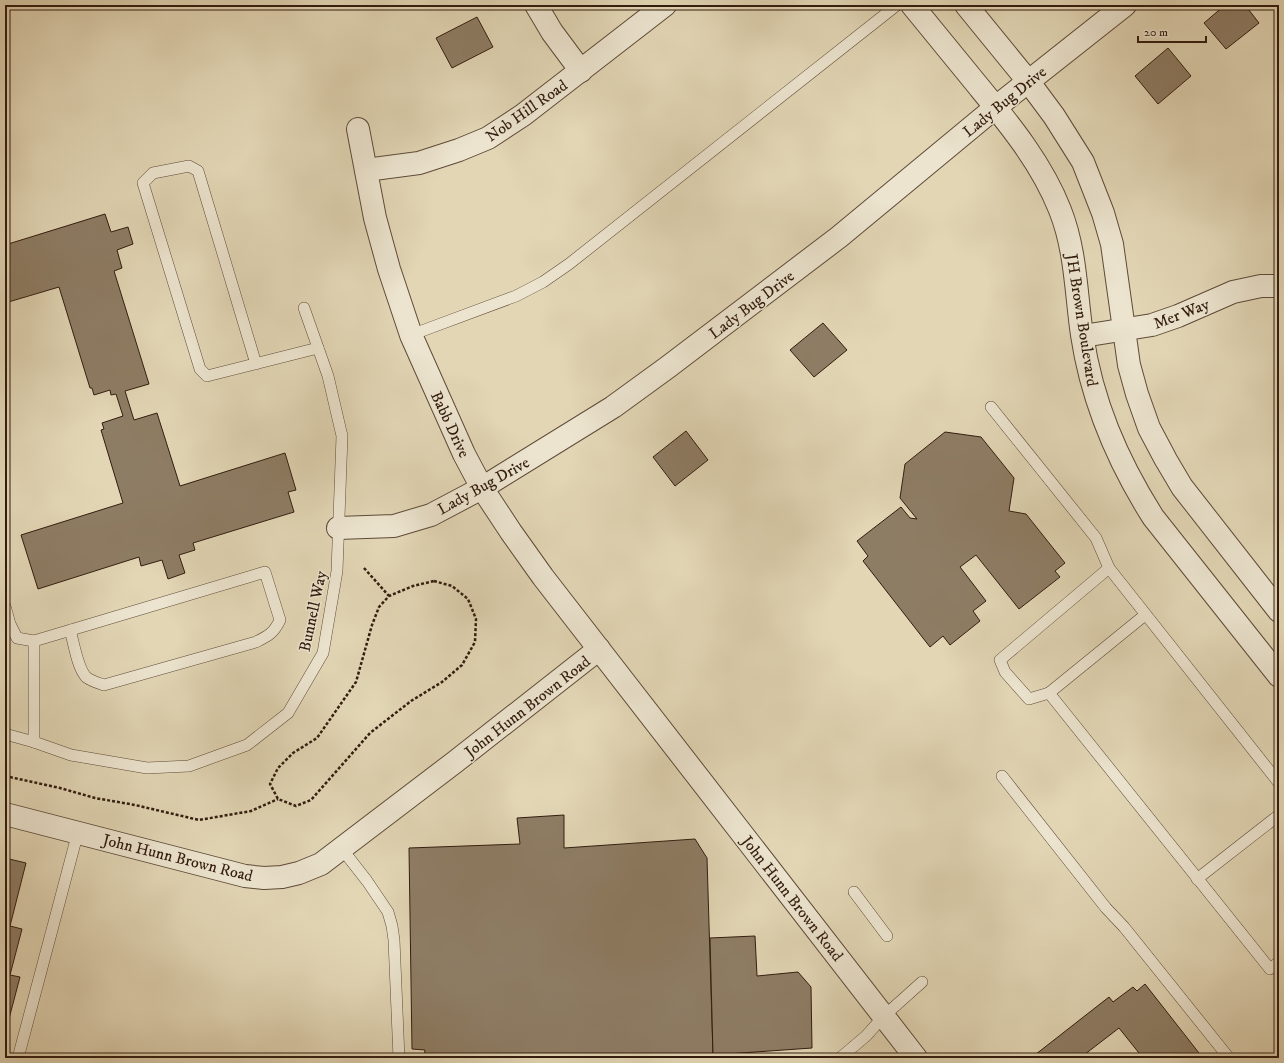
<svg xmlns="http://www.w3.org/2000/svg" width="1284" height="1063" font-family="'IM FELL DW Pica',serif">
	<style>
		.building { fill: #8e7d65; stroke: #321c0f }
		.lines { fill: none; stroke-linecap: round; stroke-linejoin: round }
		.service-casing { stroke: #5e4a38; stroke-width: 12 }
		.minor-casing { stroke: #5e4a38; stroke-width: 24 }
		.path { stroke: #321c0f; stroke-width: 2.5; stroke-dasharray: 3 2; stroke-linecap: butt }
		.service { stroke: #ece4cf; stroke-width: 11 }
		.minor { stroke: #ece4cf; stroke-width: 22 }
		.labels { text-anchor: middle; stroke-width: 3; stroke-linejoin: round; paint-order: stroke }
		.street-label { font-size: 16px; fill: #321c0f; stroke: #ece4cf }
	</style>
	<rect width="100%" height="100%" fill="#e2d6b5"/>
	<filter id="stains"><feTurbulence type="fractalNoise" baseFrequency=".005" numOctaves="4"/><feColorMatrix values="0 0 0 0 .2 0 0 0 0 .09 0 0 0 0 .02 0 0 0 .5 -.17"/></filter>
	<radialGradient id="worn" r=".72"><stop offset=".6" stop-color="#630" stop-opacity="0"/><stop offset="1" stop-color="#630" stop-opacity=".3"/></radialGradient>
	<g class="building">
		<path d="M1225 5H1245L1259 23 1226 49 1204 23Z"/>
		<path d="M477 17 493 47 452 68 436 38Z"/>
		<path d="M1168 48 1191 76 1158 104 1135 76Z"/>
		<path d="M105 214 111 232 128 227 133 244 117 250 122 268 114 271 149 384 125 391 134 420 157 413 180 486 285 453 296 490 288 492 294 512 193 543 195 550 179 555 185 573 168 579 162 560 141 566 139 557 38 589 21 535 123 503 101 430 104 429 102 423 123 416 116 394 111 395 110 390 94 395 92 388H90L59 287 5 303V245Z"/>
		<path d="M823 323 847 350 814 377 790 350Z"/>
		<path d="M686 431 708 460 675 486 653 457Z"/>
		<path d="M945 432 981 437 1014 478 1009 511 1026 514 1065 563 1055 571 1060 577 1019 609 976 555 960 567 986 601 973 611 980 621 950 645 943 636 930 647 863 561 868 556 857 541 901 507 910 518 917 519 900 498 905 464Z"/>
		<path d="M564 815V848L695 839 707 858 713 1055 615 1058H424L425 1050 412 1049 409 848 520 844 517 818Z"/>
		<path d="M5 858 26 863 10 926 22 929 10 975 20 977 5 1034Z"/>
		<path d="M755 936 757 976 798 972 811 987 812 1048 713 1055 710 938Z"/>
		<path d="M1145 984 1199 1053 1192 1058H1143L1119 1028 1080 1058H1031L1109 997 1113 1002 1133 987 1137 991Z"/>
	</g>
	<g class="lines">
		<g class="service-casing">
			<g id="service">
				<path d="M411 335 516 296 543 282 569 264 897 5"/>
				<path d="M256 364 198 171 189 166 153 173 143 183 200 369 207 376 318 348"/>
				<path d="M991 407 1096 538 1109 568"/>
				<path d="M5 606 10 624 17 638 34 641"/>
				<path d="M1049 693 1145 615"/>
				<path d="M5 734 34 742 71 755 147 768 189 766 247 745 288 713 323 653 337 571 342 436 328 376 304 308"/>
				<path d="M34 742V641L265 572 280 620C274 633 268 636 256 642L104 685C98 683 91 681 86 677 77 667 74 643 70 630"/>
				<path d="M1002 776 1106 908 1124 927 1229 1058"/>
				<path d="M1279 783 1109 568 1000 660 1005 672 1029 699 1049 693 1270 969 1279 962"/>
				<path d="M342 849 367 881 388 912 392 926 394 940 399 1058"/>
				<path d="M1197 879 1279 815"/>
				<path d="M854 892 887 936"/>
				<path d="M18 1058 78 832"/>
				<path d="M840 1058 866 1036 884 1016 922 982"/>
			</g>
		</g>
		<g class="minor-casing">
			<g id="minor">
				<path d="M536 5 552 32 581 71"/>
				<path d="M912 5C934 32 957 60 979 87 1010 125 1042 164 1060 210 1076 250 1076 294 1082 335 1092 402 1117 460 1153 517L1279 676"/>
				<path d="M966 5 1028 81 1054 116 1083 162 1103 213 1112 244 1129 365 1137 394 1149 428 1166 460 1182 487 1279 611"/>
				<path d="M358 129 375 218 389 269 411 335 464 454 482 488 511 532 543 577 916 1058"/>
				<path d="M366 170 419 163 459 150 488 138 523 115 665 5"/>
				<path d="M1083 336 1152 325 1178 316 1233 292 1261 286H1279"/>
				<path d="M338 528 394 526 431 515 482 488 613 407 668 367 839 237 996 107 1125 5"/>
				<path d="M5 814 245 876 264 878 282 877 299 873 321 864 455 762 599 649"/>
			</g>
		</g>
		<g class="path">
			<path d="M364 568 389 596"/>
			<path d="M434 581 452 586 468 599 476 619 475 642 462 665 442 682 411 701 370 733 311 800 296 806 278 799 270 784 278 768 293 753 317 738 356 682 372 625 379 607 389 596 413 586Z"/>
			<path d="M5 776 60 788 95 798 135 805 199 820 251 811 278 799"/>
		</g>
		<use href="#service" class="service"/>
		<use href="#minor" class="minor"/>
	</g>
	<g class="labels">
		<g class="street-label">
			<text transform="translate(1004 101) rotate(-39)" y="6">Lady Bug Drive</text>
			<text transform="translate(526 110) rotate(-35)" y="6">Nob Hill Road</text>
			<text transform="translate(751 304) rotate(-37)" y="6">Lady Bug Drive</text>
			<text transform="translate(1181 313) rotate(-21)" y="6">Mer Way</text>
			<text transform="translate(1083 320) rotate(81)" y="6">JH Brown Boulevard</text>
			<text transform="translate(451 424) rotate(65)" y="6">Babb Drive</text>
			<text transform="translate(483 485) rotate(-29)" y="6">Lady Bug Drive</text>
			<text transform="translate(312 611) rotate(-78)" y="6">Bunnell Way</text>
			<text transform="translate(527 706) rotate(-38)" y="6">John Hunn Brown Road</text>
			<text transform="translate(178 857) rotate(14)" y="6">John Hunn Brown Road</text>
			<text transform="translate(793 898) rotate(52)" y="6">John Hunn Brown Road</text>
		</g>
	</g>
	<rect width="1284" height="1063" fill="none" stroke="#e2d6b5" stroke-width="20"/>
	<rect x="6" y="6" width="1272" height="1051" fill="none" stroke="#321c0f" stroke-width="2"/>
	<rect x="10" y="10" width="1264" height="1043" fill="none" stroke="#321c0f"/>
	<path d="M1138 36v6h68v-6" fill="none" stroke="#321c0f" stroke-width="2"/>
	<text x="1144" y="36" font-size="12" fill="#321c0f" stroke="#ece4cf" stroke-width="3" paint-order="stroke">20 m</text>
	<rect width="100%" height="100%" filter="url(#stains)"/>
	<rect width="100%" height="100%" fill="url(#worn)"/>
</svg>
